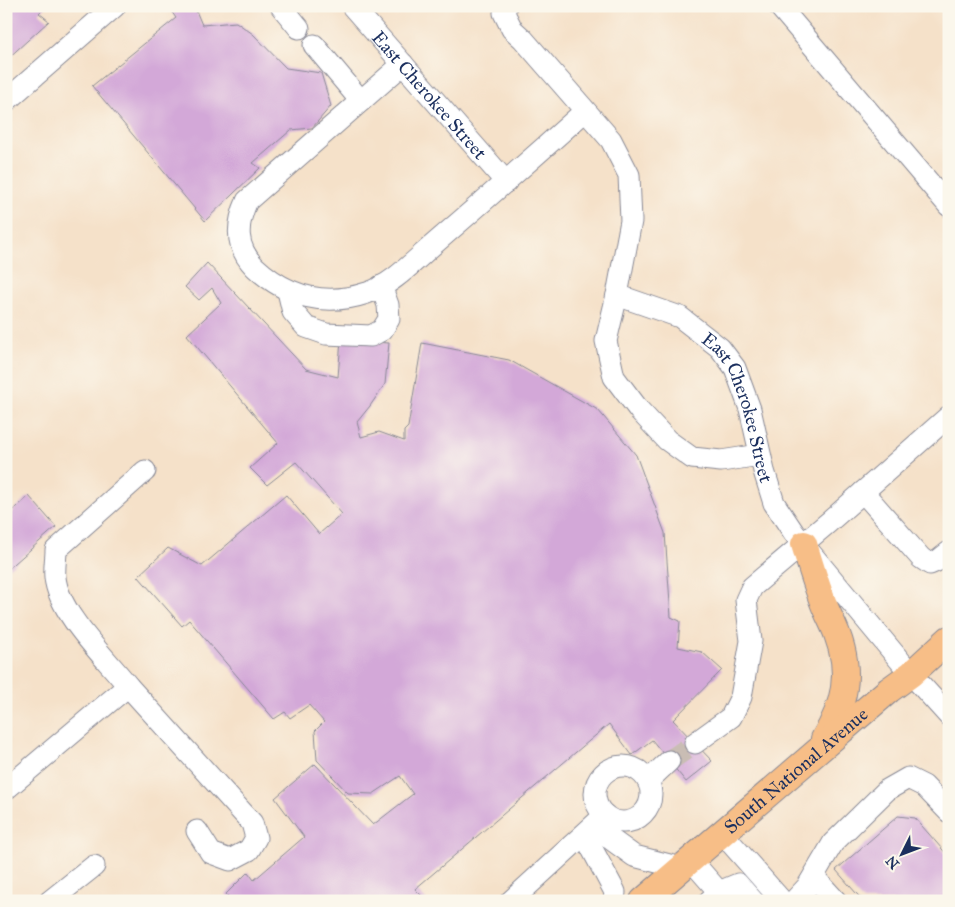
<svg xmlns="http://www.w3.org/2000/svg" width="955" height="907" font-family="'IM FELL Great Primer',serif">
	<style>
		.building { fill: #d3a8d8 }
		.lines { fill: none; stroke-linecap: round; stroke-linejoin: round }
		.minor-tunnel { stroke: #c9bdb4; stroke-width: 21; stroke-dasharray: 21 11; stroke-linecap: butt }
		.minor-casing { stroke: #888894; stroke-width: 23 }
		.major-casing { stroke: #888894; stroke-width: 28 }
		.minor { stroke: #fff; stroke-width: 21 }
		.major { stroke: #f7be87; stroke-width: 26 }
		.labels { text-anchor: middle; stroke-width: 4; stroke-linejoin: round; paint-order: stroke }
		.street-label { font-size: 19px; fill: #1b2f5e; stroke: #fbf7ec }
	</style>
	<rect width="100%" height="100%" fill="#fbf7ec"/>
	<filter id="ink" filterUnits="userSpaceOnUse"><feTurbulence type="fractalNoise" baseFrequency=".02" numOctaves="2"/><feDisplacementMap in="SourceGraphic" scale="10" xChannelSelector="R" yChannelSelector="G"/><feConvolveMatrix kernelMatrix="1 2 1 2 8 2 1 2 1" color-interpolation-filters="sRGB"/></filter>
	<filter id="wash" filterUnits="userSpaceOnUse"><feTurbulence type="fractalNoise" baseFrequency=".0096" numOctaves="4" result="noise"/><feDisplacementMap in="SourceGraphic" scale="20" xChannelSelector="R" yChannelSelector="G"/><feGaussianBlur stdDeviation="1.12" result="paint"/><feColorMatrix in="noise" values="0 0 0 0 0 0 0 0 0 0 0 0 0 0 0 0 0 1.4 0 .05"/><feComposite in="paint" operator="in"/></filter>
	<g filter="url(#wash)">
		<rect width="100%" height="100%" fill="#f5e1c9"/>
		<g id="blocks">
			<g class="building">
				<path d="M6 6H46L39 13 49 21 6 60Z"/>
				<path d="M173 6H194L202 25 236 22 253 34 286 68 321 73 331 106 312 128 291 130 253 163 260 168 205 221 92 86 176 18 169 8Z"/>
				<path d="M207 263 306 369 338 377 341 340 389 343 385 384 370 406 357 422 361 437 379 432 404 441V431L408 427 422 343 509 360 598 410 636 455 665 533 671 617 680 621 678 647 702 652 722 670 673 720 712 761 686 782 652 740 632 755 609 724 415 889 427 901H232L226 894 248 872 254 880 304 837 275 798 315 764 373 825 413 794 400 776 373 794 348 793 317 760 315 731 324 722 309 705 290 718 285 712 274 719 189 620 182 626 138 576 168 548 202 566 286 495 319 534 342 514 296 462 267 485 250 468 278 443 187 335 221 303 212 288 199 300 185 287Z"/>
				<path d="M29 496 56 527 6 571V517Z"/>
				<path d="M898 816 915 818 949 857V901H863L836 870Z"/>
			</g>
		</g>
	</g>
	<g filter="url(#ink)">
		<use href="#blocks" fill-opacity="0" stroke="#888894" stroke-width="1"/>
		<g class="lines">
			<path class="minor-tunnel" d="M669 761 695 743"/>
			<g class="minor-casing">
				<g id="minor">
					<path d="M281 6 299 28"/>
					<path id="s1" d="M352 6 506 182"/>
					<path id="s2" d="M506 6 504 13 512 29 523 39 611 140 629 175 631 221 617 295 680 317 720 348 735 368 750 409 764 471 774 503 794 533 911 674 949 716"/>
					<path d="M779 6 949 206"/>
					<path d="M314 45 361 101"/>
					<path d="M403 64 247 201C236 225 235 247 255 267 287 297 325 307 367 293 391 286 415 260 434 244 485 200 535 156 585 111"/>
					<path d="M6 101 115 6"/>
					<path d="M288 291 293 312 306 327 326 334 371 336 382 330 389 319 388 305 381 286"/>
					<path d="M617 295 606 341 614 377 639 410 667 440 692 458 721 461 760 455"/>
					<path d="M863 492 921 558 930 564 939 560 949 552"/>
					<path d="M128 686 252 823 256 838 249 850 230 860 211 853 197 831"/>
					<path d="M695 743 731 717 741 697 751 641 746 600 752 587 829 522 949 416"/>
					<circle cx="623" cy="794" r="28"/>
					<path d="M648 781 669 761"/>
					<path d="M6 789 128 686C106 658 58 613 55 577 54 568 56 558 56 550L145 471"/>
					<path d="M587 833 605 835 634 856 681 868"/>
					<path d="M587 833 591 847 615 892 614 901"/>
					<path d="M722 833 782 901"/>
					<path d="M691 860 719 892"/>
					<path d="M814 877 836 901"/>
					<path d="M50 901 94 866"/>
					<path d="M511 901 605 815"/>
					<path d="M709 901 719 892 738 884 753 901"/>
					<path d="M794 901 807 887 833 843 887 790 908 778 924 786 949 812"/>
				</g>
			</g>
			<g class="major-casing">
				<g id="major">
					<path d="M804 544C810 564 816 584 823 602 827 613 833 623 837 634 852 673 845 704 824 739"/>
					<path id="s3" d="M643 901 889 690 911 674 949 639"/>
				</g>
			</g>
			<use href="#minor" class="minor"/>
			<use href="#major" class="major"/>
		</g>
	</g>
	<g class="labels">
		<g class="street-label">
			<text dy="7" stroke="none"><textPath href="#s1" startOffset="118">East Cherokee Street</textPath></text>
			<text dy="7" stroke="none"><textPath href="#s2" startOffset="514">East Cherokee Street</textPath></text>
			<text dy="7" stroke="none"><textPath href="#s3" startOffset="201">South National Avenue</textPath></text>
		</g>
	</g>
	<rect width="955" height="907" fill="none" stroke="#fbf7ec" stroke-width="25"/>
	<g transform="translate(902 854) rotate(228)" stroke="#fbf7ec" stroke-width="4" paint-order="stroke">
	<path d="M0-4L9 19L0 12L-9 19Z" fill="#1b2f5e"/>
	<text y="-8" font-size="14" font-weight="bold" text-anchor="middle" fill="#1b2f5e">N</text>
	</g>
</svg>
